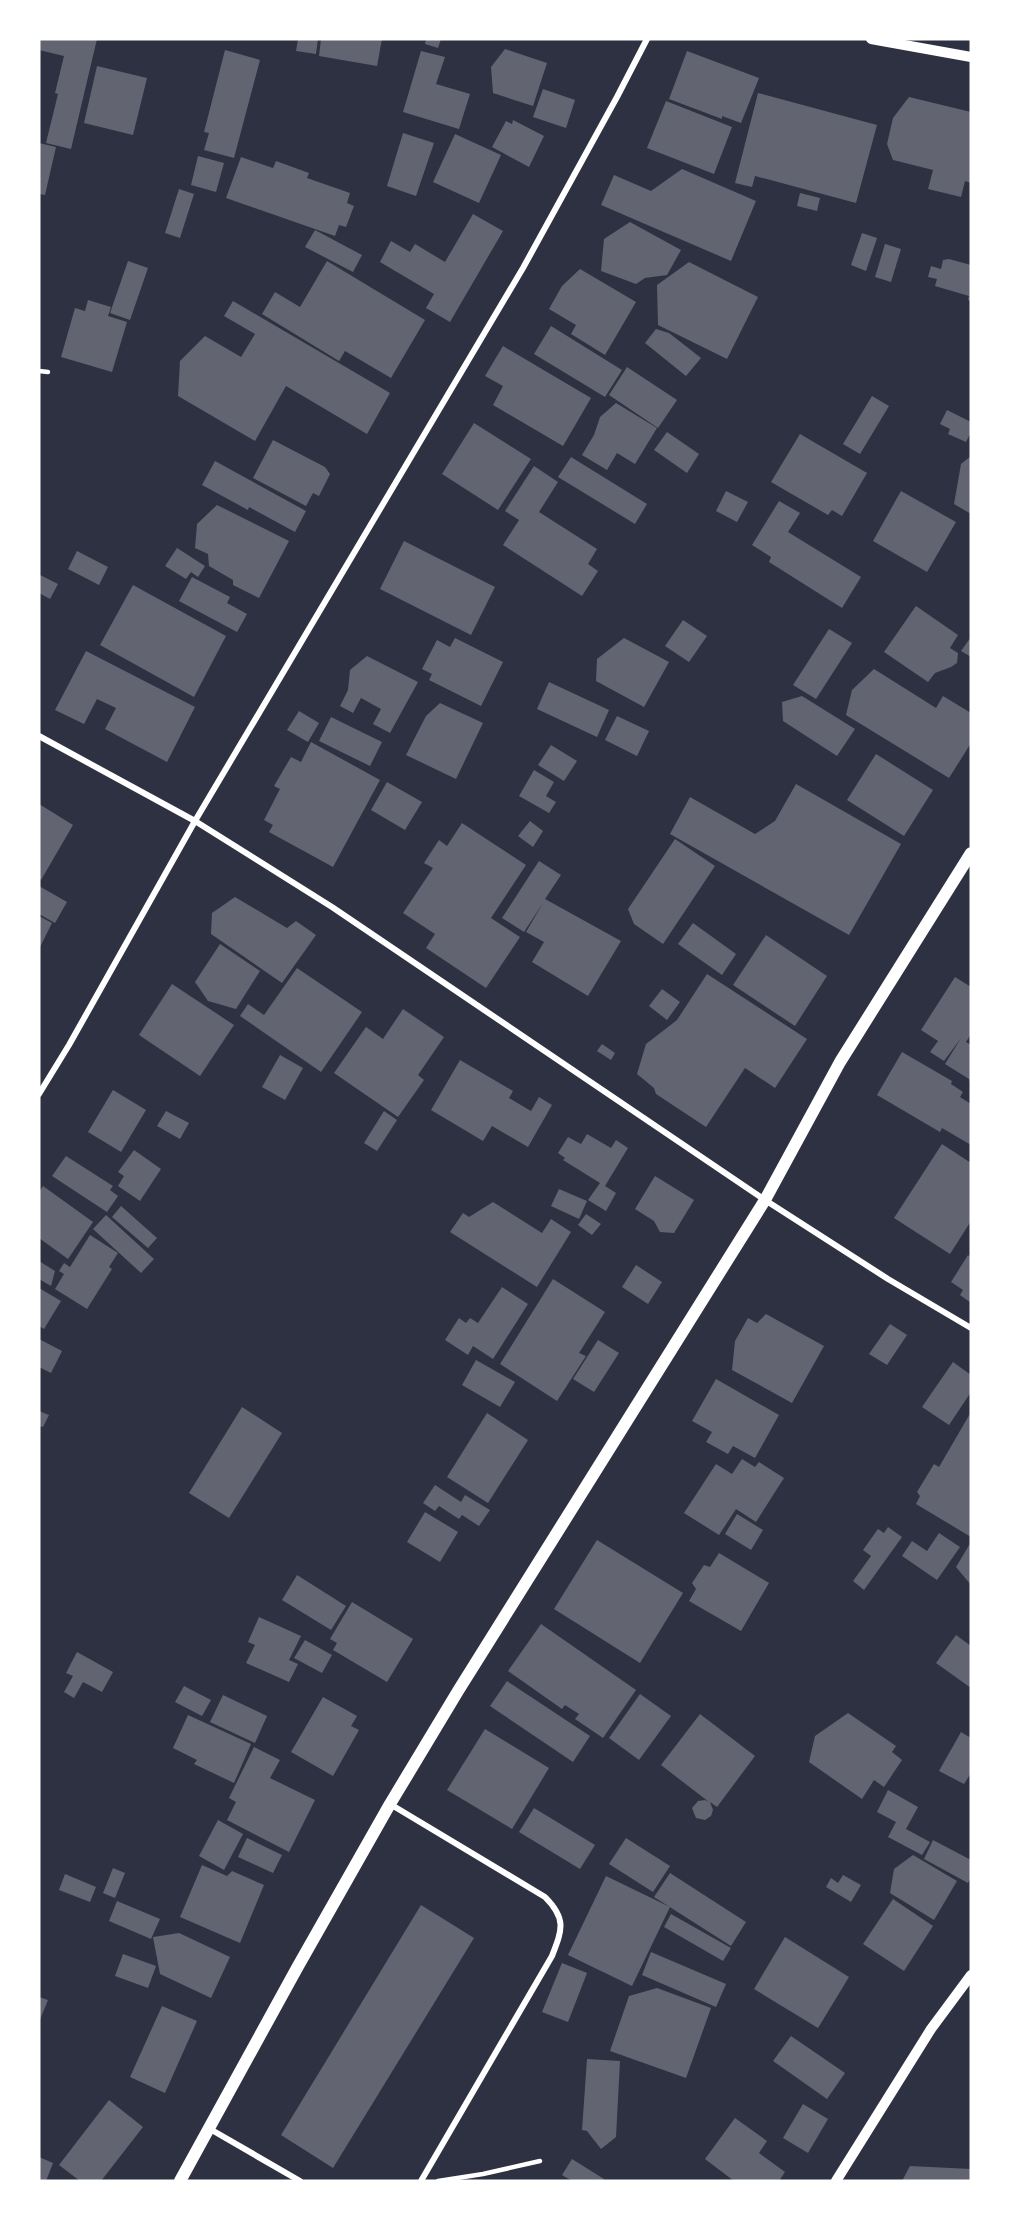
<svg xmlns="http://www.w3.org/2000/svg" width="1010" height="2220" font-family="Roboto,sans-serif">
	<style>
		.building { fill: #626471 }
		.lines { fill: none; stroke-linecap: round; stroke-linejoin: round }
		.service { stroke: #fff; stroke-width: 4.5 }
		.minor { stroke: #fff; stroke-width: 6 }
		.tertiary { stroke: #fff; stroke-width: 10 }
		.secondary { stroke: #fff; stroke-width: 12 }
	</style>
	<rect width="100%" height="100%" fill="#2d3142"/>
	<g class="building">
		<path d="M39 39H97L71 149 46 143 58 94 55 93 64 56 39 50Z"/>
		<path d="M298 39H318L316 54 296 51Z"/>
		<path d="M321 39H382L377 66 319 56Z"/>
		<path d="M426 39H441L438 48 425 44Z"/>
		<path d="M505 49 547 63 533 106 493 93 491 67Z"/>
		<path d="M225 50 260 60 234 158 204 150 209 133 204 132Z"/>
		<path d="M421 51 445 57 436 84 470 94 459 129 403 112Z"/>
		<path d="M687 51 759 78 741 123 722 116V119L669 99Z"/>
		<path d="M97 66 147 78 133 135 84 123Z"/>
		<path d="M543 89 575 100 566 128 533 117Z"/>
		<path d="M758 93 877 125 856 203 755 176 752 187 735 183Z"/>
		<path d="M909 97 971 112V183L965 181 961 197 928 189 933 170 893 160 887 144 893 118Z"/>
		<path d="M666 101 732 127 714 174 647 148Z"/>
		<path d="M513 120 544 136 529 167 492 147 506 121 512 124Z"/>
		<path d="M403 133 434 143 416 196 387 186Z"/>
		<path d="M455 134 501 155 479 203 433 182Z"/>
		<path d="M39 143 56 147 45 195 39 194Z"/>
		<path d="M198 156 224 163 216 192 191 185Z"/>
		<path d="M241 157 273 168 276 161 309 173 307 178 350 193 347 203 354 206 346 227 339 225 335 236 226 198Z"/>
		<path d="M682 169 756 201 731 261 601 205 614 175 651 191Z"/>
		<path d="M179 189 194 194 180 238 165 233Z"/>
		<path d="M800 193 820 198 817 211 797 206Z"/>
		<path d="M473 214 503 231 450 322 426 308 434 294 380 262 391 241 410 252 415 244 445 262Z"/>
		<path d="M630 222 681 250 667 275 645 278 636 284 601 271 604 239Z"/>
		<path d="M315 230 362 255 353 272 305 247Z"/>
		<path d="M862 233 877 238 866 271 851 265Z"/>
		<path d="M885 244 901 249 891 282 875 277Z"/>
		<path d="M949 259 971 265V301L968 300 969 296 935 286 937 279 928 277 931 266 941 269 943 260Z"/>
		<path d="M128 261 148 268 130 320 110 313Z"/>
		<path d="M327 261 425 320 391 378 345 351 339 361 262 314 275 292 300 307Z"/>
		<path d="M689 262 758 297 727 359 658 325 657 285Z"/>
		<path d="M580 269 636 302 605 355 571 334 576 325 549 309 562 286Z"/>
		<path d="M88 300 111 307 108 316 127 322 112 372 61 357 75 308 85 311Z"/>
		<path d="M233 301 390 393 367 434 286 386 255 441 178 396 180 361 205 336 241 357 255 334 224 316Z"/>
		<path d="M551 326 622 370 605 397 534 354Z"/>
		<path d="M656 329 669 333 701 358 686 376 645 343Z"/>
		<path d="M503 346 591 398 563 446 493 405 503 386 485 376Z"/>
		<path d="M627 367 677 400 658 428 609 395Z"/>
		<path d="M872 396 889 406 860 454 843 444Z"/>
		<path d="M616 403 657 428 635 464 617 453 607 470 582 455 594 435 600 417Z"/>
		<path d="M947 410 971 422V432L966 442 948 434 950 429 940 424Z"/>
		<path d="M474 423 531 459 498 510 442 474Z"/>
		<path d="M667 432 699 454 687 473 654 450Z"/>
		<path d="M800 434 867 473 842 516 832 510 828 515 771 482Z"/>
		<path d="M273 440 325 467 330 474 319 496 313 493 306 506 253 478Z"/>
		<path d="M971 456V514L954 504 961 464Z"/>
		<path d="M571 457 647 504 635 524 558 477Z"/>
		<path d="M215 461 306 511 295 532 249 507 248 510 202 485Z"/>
		<path d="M534 466 558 482 539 512 597 549 588 564 598 571 582 596 503 545 519 520 505 511Z"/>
		<path d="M726 491 748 502 737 522 716 511Z"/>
		<path d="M901 491 956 522 927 572 873 541Z"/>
		<path d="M779 501 800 513 788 532 861 577 842 608 769 562 771 557 752 545Z"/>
		<path d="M217 505 289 541 259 598 233 585V580L209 566 208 554 195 548 197 524Z"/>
		<path d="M404 541 495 587 471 635 380 589Z"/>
		<path d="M177 548 205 566 198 577 191 572 186 579 165 566Z"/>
		<path d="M77 551 108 567 99 585 68 569Z"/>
		<path d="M40 575 58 584 50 599 39 593Z"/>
		<path d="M192 577 230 597 227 603 247 614 237 632 179 601Z"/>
		<path d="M133 585 226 636 194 697 100 645Z"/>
		<path d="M916 606 958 635 950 648 958 653 957 663 951 667 935 673 928 682 884 652Z"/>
		<path d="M683 620 707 636 689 662 665 646Z"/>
		<path d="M829 629 852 643 816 699 793 685Z"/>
		<path d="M971 637V657L961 651Z"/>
		<path d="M455 638 503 662 481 706 429 680 432 674 422 669 437 640 450 647Z"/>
		<path d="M624 638 669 662 644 707 596 681 597 659Z"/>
		<path d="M86 651 195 707 167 762 105 729 116 708 97 699 84 724 55 710Z"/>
		<path d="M367 656 418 682 390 733 373 724 381 709 361 698 353 713 340 706 348 690 350 670Z"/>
		<path d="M874 669 936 708 943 696 971 713V743L949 778 846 715 852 690Z"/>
		<path d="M549 682 609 710 597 737 537 709Z"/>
		<path d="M802 696 855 729 837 756 783 721 782 702Z"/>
		<path d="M440 703 483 723 456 779 406 755 426 716Z"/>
		<path d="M299 711 319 723 308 742 287 730Z"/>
		<path d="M617 716 649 731 637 756 605 740Z"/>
		<path d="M331 717 382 742 370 766 319 741Z"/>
		<path d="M311 742 380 780 333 867 269 832 273 825 264 820 280 789 274 786 291 757 301 762Z"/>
		<path d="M551 745 577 761 564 781 538 765Z"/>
		<path d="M876 754 933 790 904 836 847 800Z"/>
		<path d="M534 770 554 782 546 796 556 802 549 813 519 796Z"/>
		<path d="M387 782 422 802 405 830 371 810Z"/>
		<path d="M796 784 901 844 849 935 670 834 690 797 755 834 775 821Z"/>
		<path d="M39 804 73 825 41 880 39 878Z"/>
		<path d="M530 821 543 831 533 847 518 836Z"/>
		<path d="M462 823 526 865 491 918 520 937 486 988 426 948 435 934 403 913 433 868 424 863 439 840 447 846Z"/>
		<path d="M675 839 715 866 663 944 634 924 628 909Z"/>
		<path d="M539 861 561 875 545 899 621 941 588 996 532 962 544 942 526 932 543 903 524 932 502 918Z"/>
		<path d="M39 886 67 902 55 923 39 914Z"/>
		<path d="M235 897 287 928 296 921 316 935 282 983 211 934 212 913Z"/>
		<path d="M39 916 52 923 39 949Z"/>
		<path d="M693 923 736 954 722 975 678 944Z"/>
		<path d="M766 935 827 976 795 1026 733 985Z"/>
		<path d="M220 944 260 971 236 1009 208 1001 195 982Z"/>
		<path d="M297 968 362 1012 321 1072 240 1016 248 1004 264 1015Z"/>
		<path d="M707 974 807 1039 775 1088 745 1068 706 1127 656 1094 654 1088 637 1074 646 1044 677 1020Z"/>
		<path d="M955 977 971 987V1034L966 1042 971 1045V1085L969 1079 945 1064 961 1038 944 1061 930 1052 938 1041 921 1030Z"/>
		<path d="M172 984 234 1025 200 1076 139 1035Z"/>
		<path d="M662 989 680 1002 667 1020 649 1006Z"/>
		<path d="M403 1009 444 1037 418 1075 424 1080 398 1117 334 1073 366 1027 383 1039Z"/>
		<path d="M602 1044 615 1053 611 1060 597 1051Z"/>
		<path d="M902 1052 952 1081 951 1084 963 1092 960 1097 971 1104V1145L942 1128 940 1132 877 1095Z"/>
		<path d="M280 1055 303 1068 285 1100 262 1087Z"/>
		<path d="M460 1060 513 1091 509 1098 531 1111 539 1097 552 1105 528 1147 492 1126 483 1141 431 1110Z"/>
		<path d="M113 1090 146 1110 121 1152 88 1132Z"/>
		<path d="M166 1111 189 1123 180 1139 157 1126Z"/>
		<path d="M384 1111 397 1120 377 1151 364 1143Z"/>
		<path d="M587 1134 611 1148 616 1140 628 1148 605 1186 616 1193 606 1211 588 1200 600 1183 563 1160 565 1158 558 1153 568 1137 581 1144Z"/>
		<path d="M942 1144 971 1163V1221L950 1254 894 1218Z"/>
		<path d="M134 1150 161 1169 140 1201 118 1186 124 1176 118 1172Z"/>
		<path d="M66 1156 113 1186 110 1190 118 1196 107 1212 52 1176Z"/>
		<path d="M655 1176 694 1200 674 1233 660 1232 654 1221 635 1209Z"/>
		<path d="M43 1186 93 1222 68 1259 39 1238V1192Z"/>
		<path d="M559 1189 587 1201 579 1219 551 1206Z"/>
		<path d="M493 1202 542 1233 551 1219 571 1232 537 1287 450 1232 463 1213 469 1217Z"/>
		<path d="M121 1206 157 1238 148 1248 112 1217Z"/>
		<path d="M586 1214 601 1224 592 1235 578 1225Z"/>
		<path d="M106 1215 154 1259 141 1273 93 1229Z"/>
		<path d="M90 1235 118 1253 109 1267 112 1269 87 1309 55 1289 64 1274 59 1271 64 1263 70 1267Z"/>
		<path d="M968 1255 971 1258V1303L960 1295 963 1290 951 1282Z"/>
		<path d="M39 1261 55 1271 51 1286 39 1279Z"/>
		<path d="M636 1265 662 1282 648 1304 622 1287Z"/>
		<path d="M553 1279 605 1312 579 1353 586 1356 557 1401 500 1364Z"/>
		<path d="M502 1287 528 1304 493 1359 473 1346 468 1355 445 1340 459 1318 466 1323 470 1318 478 1323Z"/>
		<path d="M39 1288 61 1301 44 1329 39 1326Z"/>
		<path d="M766 1314 824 1346 792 1403 732 1370 735 1341 748 1318 757 1323Z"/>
		<path d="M890 1324 907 1335 887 1365 869 1354Z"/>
		<path d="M39 1339 62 1351 51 1373 39 1367Z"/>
		<path d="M598 1340 619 1353 594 1392 573 1379Z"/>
		<path d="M476 1360 515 1382 500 1407 462 1385Z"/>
		<path d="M953 1362 971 1375V1392L949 1425 922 1407Z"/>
		<path d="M716 1379 779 1415 755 1458 733 1446 728 1454 706 1442 712 1432 692 1421Z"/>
		<path d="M242 1407 282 1433 229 1518 189 1493Z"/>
		<path d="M39 1411 49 1415 43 1427 39 1426Z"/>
		<path d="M971 1412V1537L916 1504 920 1496 917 1492 934 1464 939 1467Z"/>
		<path d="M487 1413 528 1440 488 1503 447 1477Z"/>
		<path d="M742 1459 755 1467 759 1462 784 1478 756 1522 736 1509 719 1535 684 1513 716 1464 732 1474Z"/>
		<path d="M435 1485 461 1502 465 1495 490 1510 479 1526 462 1515 459 1519 439 1506 435 1511 423 1503Z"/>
		<path d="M425 1512 458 1532 440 1562 407 1542Z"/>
		<path d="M737 1514 763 1530 751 1550 725 1534Z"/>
		<path d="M888 1527 902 1537 864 1590 853 1581 871 1556 863 1550 878 1529 884 1533Z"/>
		<path d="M939 1533 960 1547 937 1580 902 1556 912 1541 927 1551Z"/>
		<path d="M597 1540 683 1593 640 1663 554 1609Z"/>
		<path d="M971 1542V1585L956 1567Z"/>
		<path d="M719 1553 769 1583 741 1631 689 1601 696 1589 692 1583 704 1565 710 1567Z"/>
		<path d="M297 1575 346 1606 331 1630 282 1600Z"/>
		<path d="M352 1602 413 1639 387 1682 333 1650 337 1643 330 1639Z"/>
		<path d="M259 1617 301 1636 289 1660 298 1664 289 1682 246 1663 255 1645 248 1642Z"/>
		<path d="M541 1624 636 1690 603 1738 575 1719 579 1714 565 1705 562 1709 508 1671Z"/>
		<path d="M956 1635 971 1646V1688L936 1663Z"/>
		<path d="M305 1640 332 1655 322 1673 294 1658Z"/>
		<path d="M77 1652 113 1672 102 1692 83 1682 74 1698 64 1692 73 1676 66 1673Z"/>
		<path d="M507 1681 590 1736 573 1762 490 1706Z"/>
		<path d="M184 1686 211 1700 202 1716 175 1702Z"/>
		<path d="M640 1694 671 1716 639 1760 609 1738Z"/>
		<path d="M223 1695 267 1716 255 1743 210 1722Z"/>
		<path d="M323 1697 357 1716 351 1726 359 1730 333 1776 291 1752Z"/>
		<path d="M848 1713 896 1746 892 1752 902 1760 884 1787 874 1780 862 1799 809 1762 815 1736Z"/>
		<path d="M700 1714 755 1756 717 1807 710 1802 713 1810 711 1816 705 1820 696 1818 692 1808 698 1801 705 1800 709 1802 661 1765Z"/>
		<path d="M188 1715 251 1744 234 1783 194 1764 197 1760 173 1748Z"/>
		<path d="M485 1729 549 1768 512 1829 447 1790Z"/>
		<path d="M961 1732 971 1738V1773L964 1784 939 1771Z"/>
		<path d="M254 1747 280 1760 270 1778 315 1800 289 1852 227 1820 236 1802 229 1798Z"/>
		<path d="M888 1790 918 1807 906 1829 930 1842 922 1855 888 1837 896 1822 877 1812Z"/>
		<path d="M534 1808 595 1845 580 1869 519 1832Z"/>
		<path d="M218 1820 243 1834 224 1870 199 1856Z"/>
		<path d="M247 1838 282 1855 273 1873 238 1857Z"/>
		<path d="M626 1838 670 1866 653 1892 609 1864Z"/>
		<path d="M933 1840 971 1860V1877L968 1883 924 1859Z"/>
		<path d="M913 1855 957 1881 934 1920 890 1893 894 1869Z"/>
		<path d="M202 1865 227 1876 232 1871 264 1885 240 1943 180 1917Z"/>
		<path d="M113 1868 125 1873 115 1898 103 1893Z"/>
		<path d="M670 1873 746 1922 731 1946 654 1897Z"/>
		<path d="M65 1874 96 1887 90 1902 59 1890Z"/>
		<path d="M843 1875 861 1885 851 1902 826 1887 831 1878 838 1883Z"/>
		<path d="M606 1876 670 1907 632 1986 568 1955Z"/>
		<path d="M893 1899 933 1926 904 1971 863 1944Z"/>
		<path d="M117 1901 160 1919 151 1939 109 1921Z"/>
		<path d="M421 1905 474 1938 333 2168 281 2135Z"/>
		<path d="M671 1914 731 1948 723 1961 664 1927Z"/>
		<path d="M179 1933 230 1957 211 1998 160 1974 153 1937Z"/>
		<path d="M785 1937 849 1977 818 2028 754 1989Z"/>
		<path d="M651 1952 726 1984 716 2007 642 1975Z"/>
		<path d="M123 1954 156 1966 148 1988 115 1976Z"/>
		<path d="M562 1963 587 1973 568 2022 542 2012Z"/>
		<path d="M657 1988 711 2008 686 2078 610 2051 629 1996Z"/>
		<path d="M39 1997 48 2000 39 2022Z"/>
		<path d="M162 2006 197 2021 165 2093 130 2077Z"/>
		<path d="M791 2036 845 2073 827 2099 773 2061Z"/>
		<path d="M587 2059 620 2061 616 2137 601 2149 587 2131 582 2130Z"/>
		<path d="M109 2100 143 2127 101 2181H80L59 2165Z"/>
		<path d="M803 2104 828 2119 808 2153 783 2138Z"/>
		<path d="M735 2118 767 2141 759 2153 785 2172 779 2181H734L705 2159Z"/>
		<path d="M39 2157 53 2163 46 2181H39Z"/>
		<path d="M572 2159 604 2179 602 2181H572L562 2175Z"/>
		<path d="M910 2166 971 2169V2181H902Z"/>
	</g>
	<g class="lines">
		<g class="service">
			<path d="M39 371 48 372"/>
			<path d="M438 2181 483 2174 540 2161"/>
		</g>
		<g class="minor">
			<path d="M39 736 195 821 332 907 765 1200 888 1279 971 1328"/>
			<path d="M39 1094 69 1045 195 821 523 268 617 97 647 39"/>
			<path d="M390 1804 545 1897C567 1919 562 1930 552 1956L421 2181"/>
			<path d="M210 2129 300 2181"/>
		</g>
		<g class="tertiary">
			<path d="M871 39 971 57"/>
			<path d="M836 2181 931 2029 971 1975"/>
		</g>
		<path class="secondary" d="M180 2181 297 1968 390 1804 458 1691 765 1200 840 1062 971 853"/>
	</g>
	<rect width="1010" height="2220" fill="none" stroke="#ffffff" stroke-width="81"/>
</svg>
